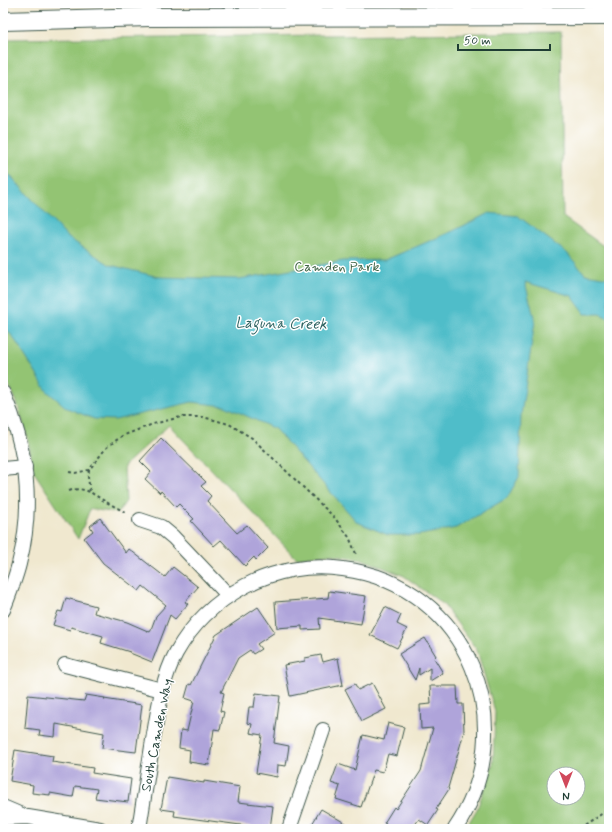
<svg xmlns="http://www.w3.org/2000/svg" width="612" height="832" font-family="Mynerve,sans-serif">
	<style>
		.green { fill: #93c473; stroke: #598054; fill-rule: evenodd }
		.water { fill: #50bdc9; stroke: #387d7e }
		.building { fill: #afa4da }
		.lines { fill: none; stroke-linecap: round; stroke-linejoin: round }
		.minor-casing { stroke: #3e574b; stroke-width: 16 }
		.major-casing { stroke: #3e574b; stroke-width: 20 }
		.path { stroke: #3e574b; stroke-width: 2; stroke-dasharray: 3 3; stroke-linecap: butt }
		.minor { stroke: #fff; stroke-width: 14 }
		.major { stroke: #fff; stroke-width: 18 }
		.labels { text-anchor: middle; stroke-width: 3; stroke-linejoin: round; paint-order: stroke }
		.park-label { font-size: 14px; fill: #426647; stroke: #fff }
		.street-label { font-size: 14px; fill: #1f3d34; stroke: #fff }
		.water-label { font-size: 15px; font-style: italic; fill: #2e6361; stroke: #fff }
	</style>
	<rect width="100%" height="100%" fill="#fff"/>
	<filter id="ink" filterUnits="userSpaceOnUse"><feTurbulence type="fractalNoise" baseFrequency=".025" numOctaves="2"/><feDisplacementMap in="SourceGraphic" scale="8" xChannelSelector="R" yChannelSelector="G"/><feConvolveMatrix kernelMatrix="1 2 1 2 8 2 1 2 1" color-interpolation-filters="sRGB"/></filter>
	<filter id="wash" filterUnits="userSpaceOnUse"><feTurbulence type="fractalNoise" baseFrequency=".012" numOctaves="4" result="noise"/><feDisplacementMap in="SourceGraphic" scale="16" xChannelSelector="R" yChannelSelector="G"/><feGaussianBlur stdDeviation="0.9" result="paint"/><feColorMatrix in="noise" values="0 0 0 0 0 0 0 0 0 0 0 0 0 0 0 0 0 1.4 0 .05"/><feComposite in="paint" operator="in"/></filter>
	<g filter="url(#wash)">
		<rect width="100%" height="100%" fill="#f0e8cf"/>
		<path class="green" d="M561 32 563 217 609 250V829H465L477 809 493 764 495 712 477 650 443 604 404 576 362 559 329 554 296 558 169 425 124 466 126 501 118 513 90 509 78 539 34 472 27 436 16 400 3 372V39ZM554 774H578V798H554Z"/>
		<path class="water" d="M3 168 67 237 110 265 159 277 239 279 343 261 385 260 453 231 489 213 518 216 567 253 585 274 609 278V318L600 314H585L572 296 525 282 535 321 521 415 519 477 507 498 456 528 420 535H388L357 522 275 429 225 406 192 402 115 420 94 419 67 408 47 391 17 343 3 324Z"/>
		<g id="blocks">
			<g class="building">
				<path d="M161 438 206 482 201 486 211 496 207 501 237 533 247 525 268 548 256 560 254 557 245 566 221 540 214 546 191 521 194 519 179 504 176 507 161 491 160 493 145 479 151 472 140 461Z"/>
				<path d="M100 518 126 553 129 549 165 577 173 567 198 587 185 602 188 604 175 619 170 615 152 662 130 653V652L101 643 103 636 71 627 70 630 53 625 58 611 62 612 66 598 96 606 94 613 127 622 150 632 156 616 166 605 143 586 139 591 103 563 84 538 93 531 90 526Z"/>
				<path d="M329 591 366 596 361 624 319 618 320 629 302 630V626L277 628 275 602 328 598Z"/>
				<path d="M258 607 275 632 257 644 261 649 253 654 250 650 238 658 221 692 224 693 220 711 224 712 220 730 214 729 209 765 189 762 190 750 179 748 181 730 187 731 194 701 185 698 189 684 191 685 216 635Z"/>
				<path d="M385 607 401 615 397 624 407 629 397 648 370 635Z"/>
				<path d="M425 638 436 656 434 658 443 673 430 681V668L419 675V668L415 680 399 654Z"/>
				<path d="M321 655 323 662 338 658 343 685 290 696 284 665 305 661V658Z"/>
				<path d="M372 683 386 709 362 721 345 689 355 684 358 690Z"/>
				<path d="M430 686H457L458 704H463L464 732 448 788 449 789 436 809 438 810 428 825 419 819 412 829H383L386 824 384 823 394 807 396 809 421 771 433 728 421 729 420 705 431 704Z"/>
				<path d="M256 693 280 696 274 743 289 746 286 766 278 765 277 777 256 773 262 735 250 733 252 724 247 723 249 707H254Z"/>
				<path d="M28 695 84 701 86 695 105 698 104 699 142 705 136 752 102 748 104 733 56 724 55 737 39 735 40 730 25 728Z"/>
				<path d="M388 723 404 727 397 756 388 754 383 772 374 770 361 807 336 799 340 786 331 783 338 764 355 770 363 735 384 740Z"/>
				<path d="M15 750 53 756 52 762 93 768 92 773 131 779 128 802 95 798 97 789 75 786 73 797 50 793V795L32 793 33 785 10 781Z"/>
				<path d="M167 777 204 783V781L240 787 238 802 273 806 270 829 174 816 175 811 161 809Z"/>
				<path d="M321 809 345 823 341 829H309Z"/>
			</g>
		</g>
	</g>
	<g filter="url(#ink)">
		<use href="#blocks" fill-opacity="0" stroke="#3e574b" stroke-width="1"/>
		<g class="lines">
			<g class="minor-casing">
				<g id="minor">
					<path d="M148 3 150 17"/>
					<path d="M3 393C27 447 34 506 19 564 15 580 9 595 3 610"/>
					<path d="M3 469 25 467"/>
					<path d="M140 520 161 527 173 537 228 595"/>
					<path d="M65 665 162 690"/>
					<path d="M3 807 24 816"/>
					<path d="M3 818 28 817 100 829"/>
					<path d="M139 829C144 799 148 770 153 740 158 711 162 679 176 653 192 624 217 601 245 586 275 570 310 564 343 569 469 585 524 727 455 829"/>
					<path d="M289 829 323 730"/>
				</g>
			</g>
			<g class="major-casing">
				<path id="major" d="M3 21 150 17 609 16"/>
			</g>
			<g class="path">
				<path d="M89 470 88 477 90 492 106 502 125 512"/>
				<path d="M69 472 75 473 89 470 106 448 122 436 153 424 181 417H203L229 424 252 438 334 517 349 537 357 556"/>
				<path d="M69 491C77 488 82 489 90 492"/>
				<path d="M579 829 609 809"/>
			</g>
			<use href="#minor" class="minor"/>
			<use href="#major" class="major"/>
		</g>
	</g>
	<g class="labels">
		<g class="park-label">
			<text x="337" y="271">Camden Park</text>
		</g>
		<g class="street-label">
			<text transform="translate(156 735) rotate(-79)" y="5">South Camden Way</text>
		</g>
		<g class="water-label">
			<text transform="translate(281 323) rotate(1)" y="5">Laguna Creek</text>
		</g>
	</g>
	<rect width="612" height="832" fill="none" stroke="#fff" stroke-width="16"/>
	<g transform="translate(566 786) rotate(180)"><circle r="19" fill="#ffffff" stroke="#a5b1ae"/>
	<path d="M0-3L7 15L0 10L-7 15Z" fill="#d1495b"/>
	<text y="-6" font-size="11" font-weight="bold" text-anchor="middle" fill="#1f3d34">N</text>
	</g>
	<path d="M458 44v6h92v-6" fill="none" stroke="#1f3d34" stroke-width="2"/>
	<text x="464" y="44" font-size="12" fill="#1f3d34" stroke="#ffffff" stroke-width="3" paint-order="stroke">50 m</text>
</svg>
